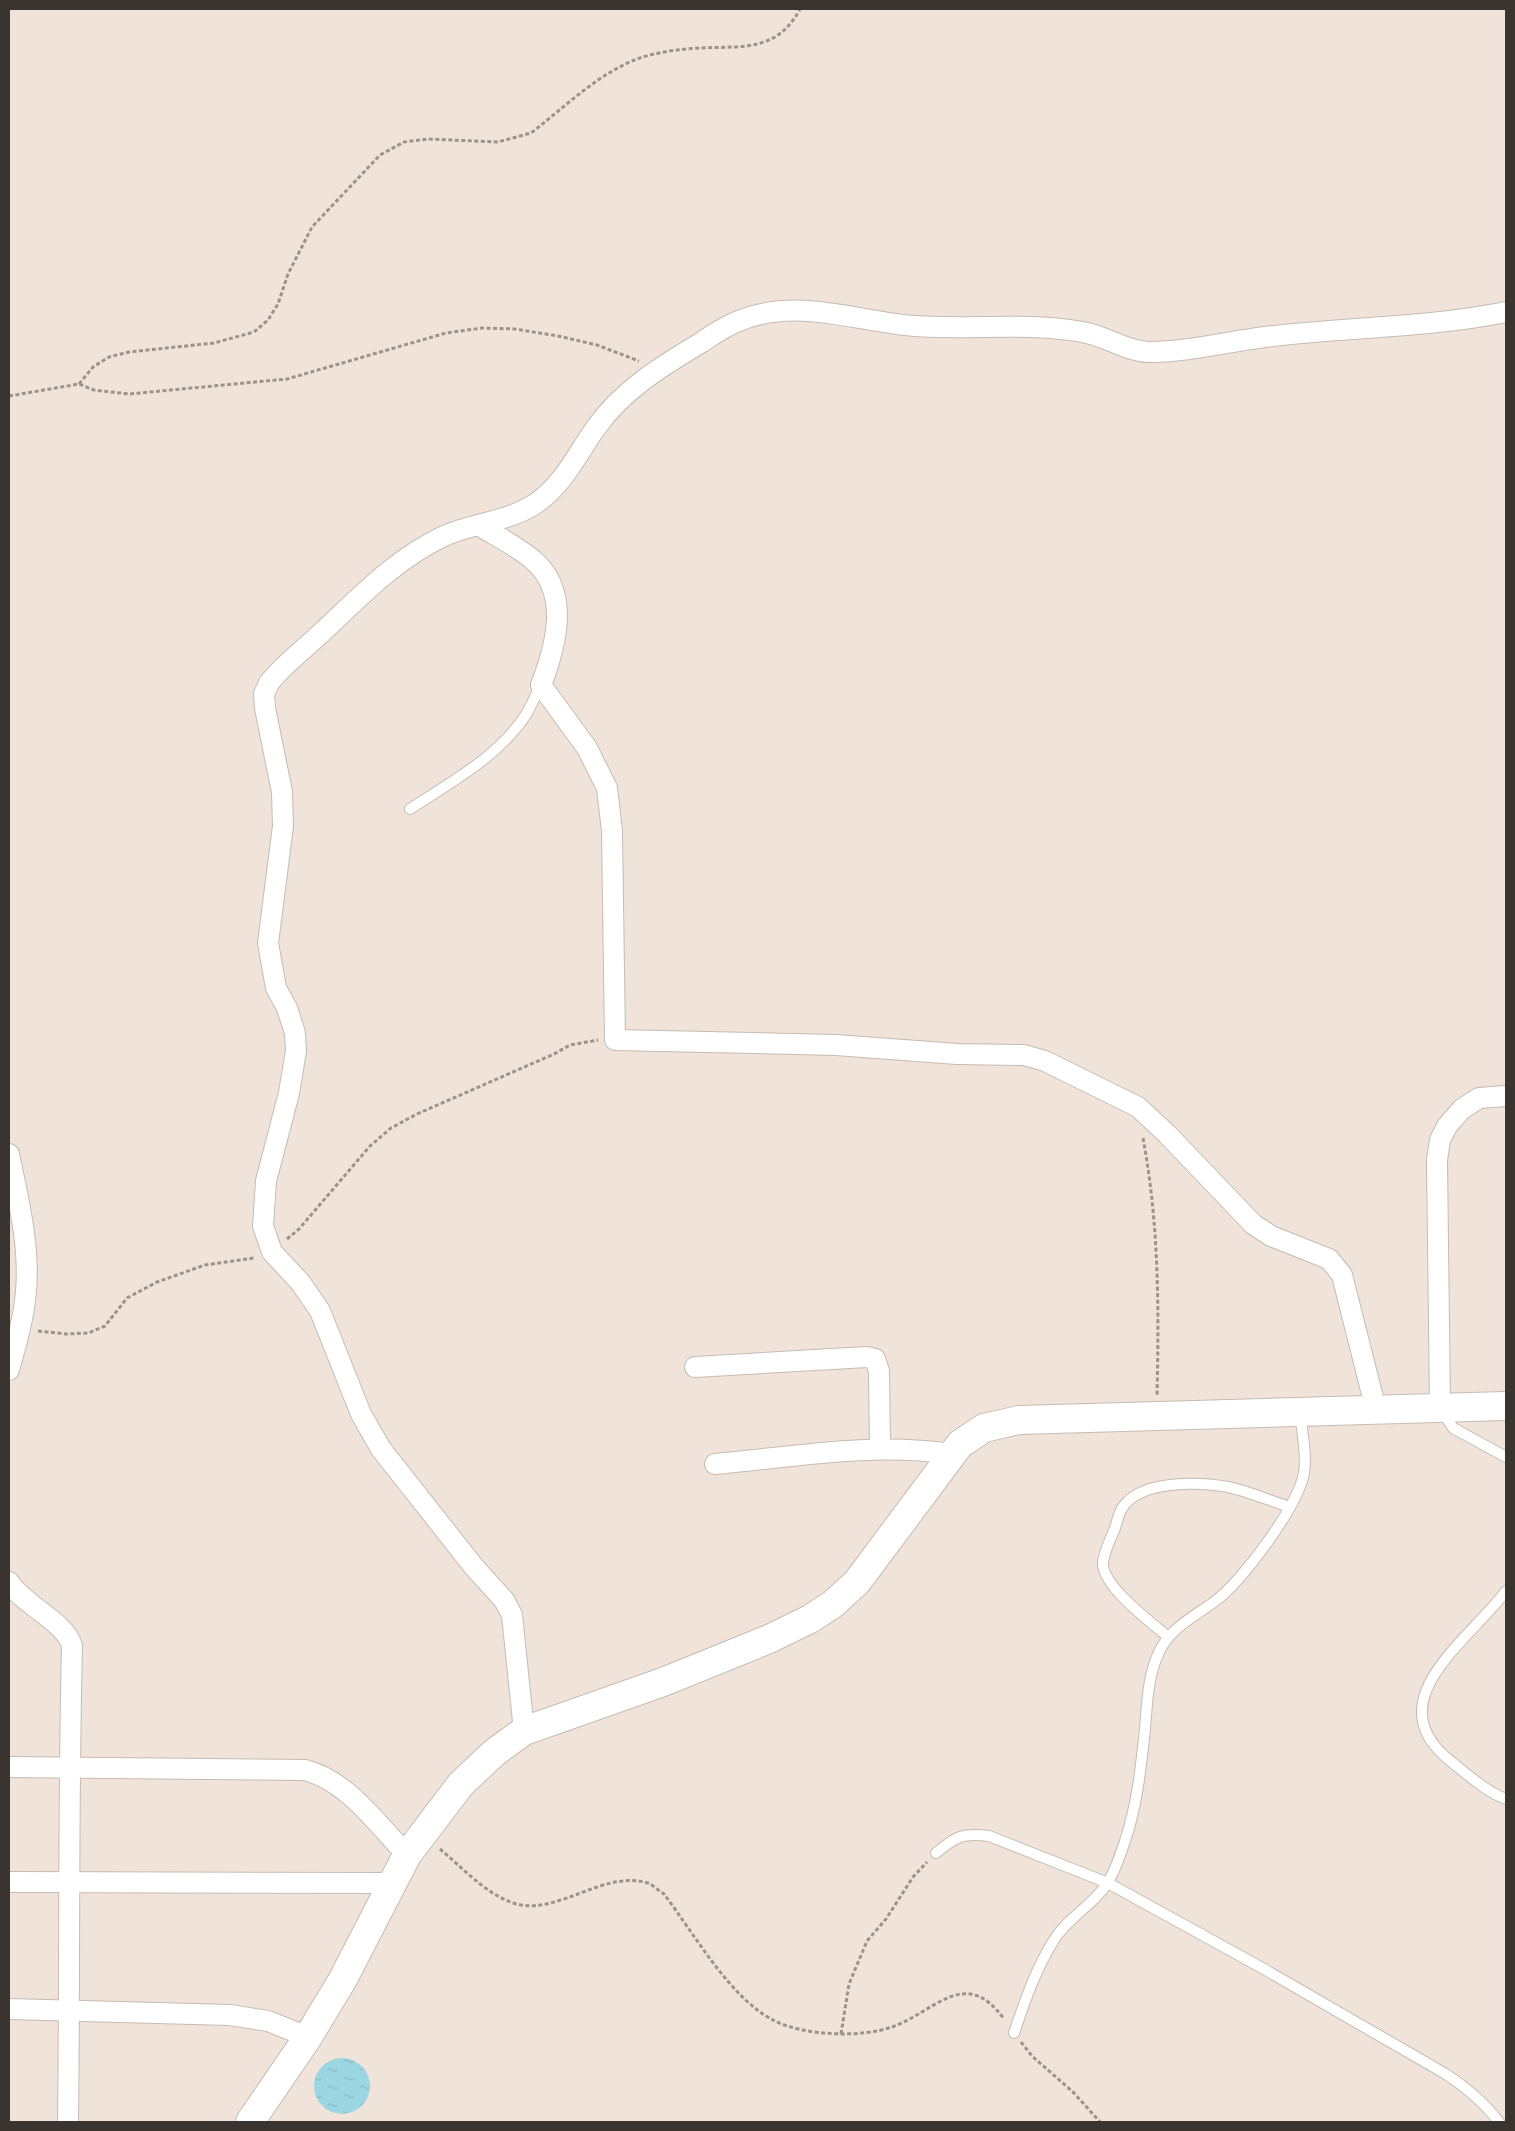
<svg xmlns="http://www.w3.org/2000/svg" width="1515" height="2131" font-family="Montserrat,sans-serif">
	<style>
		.water { fill: url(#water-ripples) }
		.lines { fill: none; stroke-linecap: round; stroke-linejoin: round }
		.lane-casing { stroke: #c7bbb1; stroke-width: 12 }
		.street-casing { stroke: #c7bbb1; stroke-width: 22 }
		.secondary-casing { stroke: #c7bbb1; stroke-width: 30 }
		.path { stroke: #9c938c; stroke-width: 3; stroke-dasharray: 4 2.5; stroke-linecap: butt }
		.lane { stroke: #fff; stroke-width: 10 }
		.street { stroke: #fff; stroke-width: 20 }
		.secondary { stroke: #fff; stroke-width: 28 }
	</style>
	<defs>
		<pattern id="water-ripples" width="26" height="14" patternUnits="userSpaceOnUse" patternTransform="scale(1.25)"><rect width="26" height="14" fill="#9dd6e3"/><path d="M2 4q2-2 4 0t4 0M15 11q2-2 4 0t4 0" fill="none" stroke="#88b8c3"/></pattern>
	</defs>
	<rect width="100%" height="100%" fill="#f0e4da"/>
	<circle class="water" cx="342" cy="2086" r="28"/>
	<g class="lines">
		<g class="lane-casing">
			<g id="lane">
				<path d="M410 809C451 782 500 756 527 713 532 704 536 694 541 685"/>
				<path d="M1442 1411 1453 1428 1506 1457"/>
				<path d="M1506 1591C1468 1642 1373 1702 1453 1763 1469 1776 1487 1792 1506 1799"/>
				<path d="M1168 1637C1151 1622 1100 1585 1103 1561 1105 1550 1111 1538 1115 1528 1117 1522 1118 1516 1121 1510 1138 1479 1199 1482 1228 1487 1248 1491 1270 1501 1290 1507"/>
				<path d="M936 1853C956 1836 963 1833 989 1836L1108 1883 1264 1969 1444 2073C1466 2087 1483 2101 1499 2122"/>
				<path d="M1014 2033C1025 2001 1036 1968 1054 1940 1068 1917 1095 1904 1108 1882 1115 1871 1120 1856 1124 1844 1137 1807 1141 1767 1145 1729 1147 1703 1148 1675 1159 1652 1170 1628 1195 1616 1214 1602 1242 1582 1298 1506 1304 1473 1307 1454 1302 1432 1300 1413"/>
			</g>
		</g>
		<g class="street-casing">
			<g id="street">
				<path d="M478 525C496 536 517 546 533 560 571 592 556 646 541 685L587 748 607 788 612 831 615 1040 836 1045 957 1054 1024 1055 1045 1061 1138 1107 1167 1134 1253 1224 1271 1236 1329 1259 1342 1275 1376 1410"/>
				<path d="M9 1154C18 1198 30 1246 26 1291 24 1318 16 1344 9 1370"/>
				<path d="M695 1367 867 1357 875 1359 879 1371 880 1448"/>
				<path d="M1440 1407 1437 1160 1440 1140 1447 1126 1462 1109 1479 1098 1506 1096"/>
				<path d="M715 1464C793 1457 873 1442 951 1454"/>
				<path d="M9 1582C23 1605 66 1622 72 1646 68 1805 70 1964 68 2122"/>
				<path d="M524 1731 512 1615 504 1600 474 1567 381 1449 361 1414 320 1311 300 1282 272 1252 263 1226 266 1181 289 1093 296 1051 295 1033 287 1008 276 988 268 943 283 826 282 792 265 708 264 694 269 683C283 665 302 651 319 635 358 599 395 559 444 536 473 523 507 522 535 504 563 485 576 456 595 429 622 390 662 366 702 342 715 333 729 324 744 319 801 298 858 322 915 326 971 330 1027 322 1082 332 1104 335 1125 351 1148 352 1187 352 1226 342 1265 337 1345 327 1427 328 1506 312"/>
				<path d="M9 1767 305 1770C348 1781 377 1824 407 1855"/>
				<path d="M9 1882 391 1883"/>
				<path d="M9 2009 230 2015 268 2021 308 2037"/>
			</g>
		</g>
		<g class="secondary-casing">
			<path id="secondary" d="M250 2122 308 2037 343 1979 407 1855 461 1784 495 1752 524 1731 663 1682 769 1639 810 1619 833 1604 857 1582 960 1444 984 1428 1019 1420 1506 1406"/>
		</g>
		<g class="path">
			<path d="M79 384 93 367 109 357 129 352 214 343 254 332 268 320 278 304 288 274 312 227 380 155 404 142 428 139 498 142 531 133C565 107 596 75 637 59 656 52 680 49 701 48 743 46 777 52 800 9"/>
			<path d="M9 396 79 384 94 390 129 394 287 379 446 333 482 328 515 329 558 336 597 345 639 361"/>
			<path d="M1143 1138C1159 1224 1159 1309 1157 1396"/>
			<path d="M287 1239 299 1229 370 1146 391 1128 417 1114 554 1054 570 1045 598 1040"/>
			<path d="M38 1331 67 1334 88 1333 105 1326 127 1298 157 1282 205 1265 254 1258"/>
			<path d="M440 1849C463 1868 490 1899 521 1905 561 1912 606 1870 648 1883 653 1885 659 1891 664 1894 693 1932 730 1998 773 2020 803 2036 861 2038 892 2027 935 2012 965 1965 1004 2019"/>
			<path d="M841 2034 849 1984 867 1941 886 1919 913 1877 927 1862"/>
			<path d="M1021 2042 1032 2056 1073 2092 1100 2122"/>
		</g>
		<use href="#lane" class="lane"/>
		<use href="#street" class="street"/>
		<use href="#secondary" class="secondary"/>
	</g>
	<rect width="1515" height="2131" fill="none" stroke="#393430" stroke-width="20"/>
</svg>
